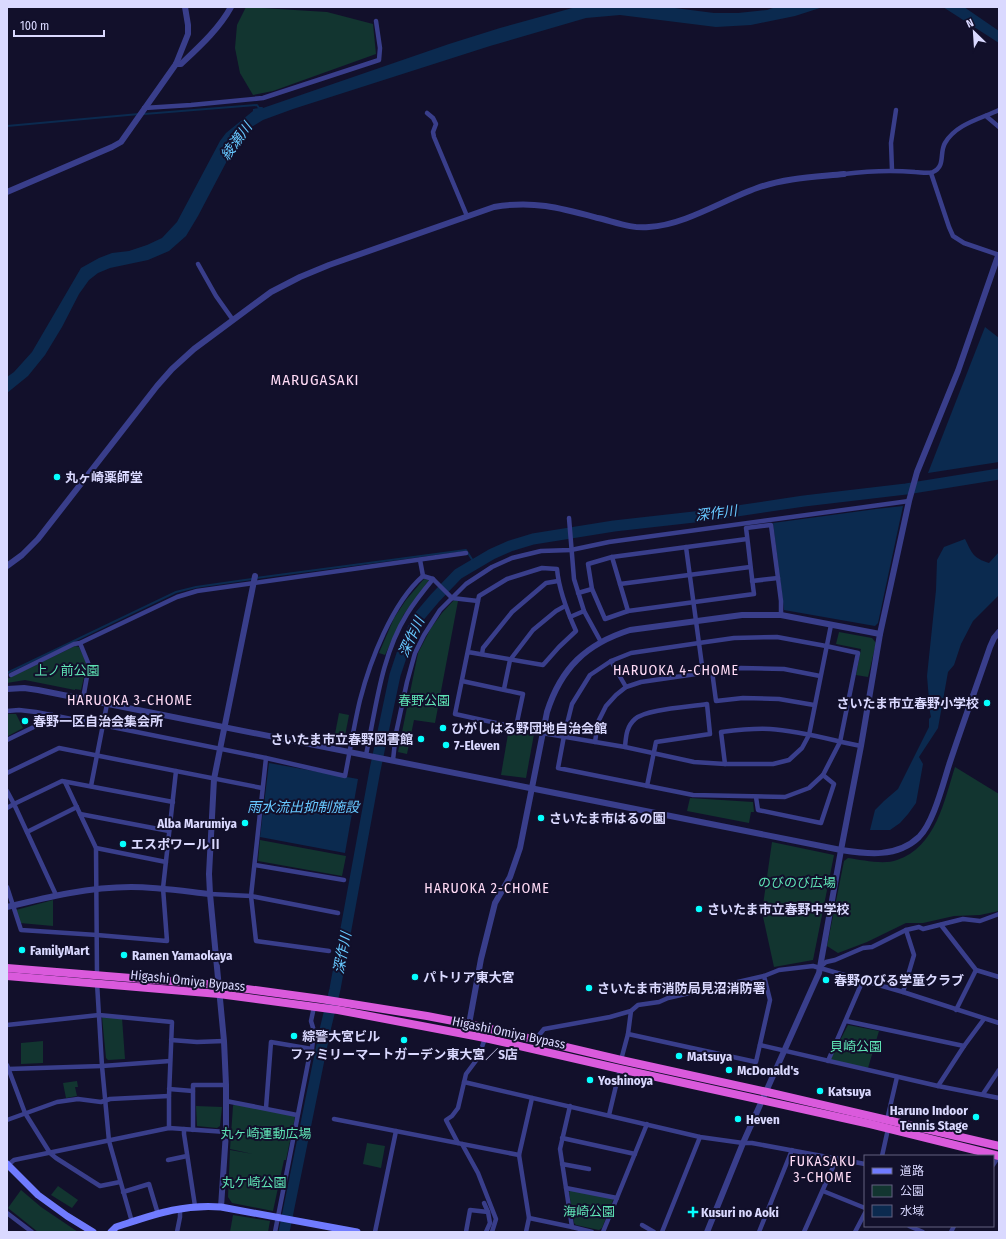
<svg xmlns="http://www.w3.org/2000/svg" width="1006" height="1239" font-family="'Fira Sans Condensed','Noto Sans JP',sans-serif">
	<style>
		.green { fill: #123530 }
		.water { fill: #0b2a4f }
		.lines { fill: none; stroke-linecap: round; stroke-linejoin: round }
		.stream { stroke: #0b2a4f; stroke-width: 2 }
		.river { stroke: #0b2a4f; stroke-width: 11 }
		.minor { stroke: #393e8b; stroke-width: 4.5 }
		.tertiary { stroke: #393e8b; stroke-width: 6 }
		.secondary { stroke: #707bff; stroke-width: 7 }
		.trunk { stroke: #da5adc; stroke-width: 8 }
		.poi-dot { fill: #05ffff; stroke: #12102b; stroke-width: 1.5 }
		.labels { text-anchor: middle; stroke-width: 4; stroke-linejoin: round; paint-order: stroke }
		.poi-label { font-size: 13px; font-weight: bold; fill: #dad9ff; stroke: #12102b; text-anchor: start }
		.park-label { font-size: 13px; fill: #5fe5b6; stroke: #12102b }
		.street-label { font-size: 13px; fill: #dad9ff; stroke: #12102b }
		.water-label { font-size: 14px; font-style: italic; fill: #67c8ff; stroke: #12102b }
		.neighbourhood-label { font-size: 14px; letter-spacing: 1px; fill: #ffdbf6; stroke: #12102b }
		.quarter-label { font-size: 15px; letter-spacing: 1px; fill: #ffdbf6; stroke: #12102b }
	</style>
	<rect width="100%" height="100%" fill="#12102b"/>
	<g class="green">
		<path d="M246 7 327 12 373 24 376 54 273 91 253 95 240 73 235 48 237 25Z"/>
		<path d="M424 579 429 580 404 614 385 655 379 653 394 618 406 600Z"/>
		<path d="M454 600 458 601 435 723 414 720 407 754 398 752 418 653 431 628 442 613Z"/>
		<path d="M839 632 872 638 876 643 868 677 856 675 861 649 836 644Z"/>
		<path d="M75 646 79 647 87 664 81 690 75 689V690L25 680 7 683V679Z"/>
		<path d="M339 713 349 715 345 736 335 734Z"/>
		<path d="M7 714H16L23 728 8 736Z"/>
		<path d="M509 728 534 734 526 778 501 775Z"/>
		<path d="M955 767 999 794V911L980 915 954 916 923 923H906L867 942 838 953 827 946 844 861 848 858C862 860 884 865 897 860 936 847 944 801 955 767Z"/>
		<path d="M690 798 753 802 754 812H751L749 823 687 811Z"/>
		<path d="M260 840 346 856 342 876 258 861Z"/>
		<path d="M772 842 834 855 813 960 774 967 762 912Z"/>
		<path d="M53 900V926L20 923 16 910Z"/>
		<path d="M102 1017 122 1018 125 1059 108 1060 106 1058Z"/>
		<path d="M848 1025 879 1031 868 1068 830 1060Z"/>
		<path d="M43 1041V1063L21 1064V1043Z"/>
		<path d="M77 1081 78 1087H75L77 1096 66 1098 63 1083Z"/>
		<path d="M234 1104 294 1115 295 1117 286 1160H284L273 1211 232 1203 228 1197 230 1150 253 1154 230 1149 233 1106Z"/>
		<path d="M196 1106 222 1107 220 1126 217 1128 197 1126Z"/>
		<path d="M367 1143 385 1146 381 1168 363 1164Z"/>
		<path d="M58 1186 78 1200 72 1208 51 1195Z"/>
		<path d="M21 1190 41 1207 78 1232H38L8 1208Z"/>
		<path d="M571 1190 613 1198V1200L602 1228 599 1230 576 1225 574 1223 569 1192Z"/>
		<path d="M233 1215 270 1221 268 1232H230Z"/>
	</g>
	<g class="water">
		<path d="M576 7H667L714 13H738L767 10 776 7H823L795 16 751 25 716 27 620 15 586 18 490 46 293 109 263 120 250 128 239 138 198 216 186 236 169 251 148 260 110 268 98 273 89 280 79 294 62 327 45 355 28 376 7 393V377L14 372 32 352 81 268 99 258 112 253 129 251 147 245 162 238 177 222 220 141 226 133 253 111V109L259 108H263L449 44 500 28Z"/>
		<path d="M943 7H964L999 31V43Z"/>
		<path d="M985 327 999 338V462L928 473Z"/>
		<path d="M903 506 878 623 875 626 784 610 773 523 876 509Z"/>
		<path d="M965 539C972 553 973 558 989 563L999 552V595L973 621 961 644 954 665 948 672 938 728 919 757 923 764 916 803 908 814 900 823 890 830H870L875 810 884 801 898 789 929 727V719L931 717 930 712 927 676 936 590 937 560 944 547Z"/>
		<path d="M269 763 358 779 345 853 260 837Z"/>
	</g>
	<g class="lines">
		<g class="stream">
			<path d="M144 114 257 105 259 108H262"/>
			<path d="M7 126 139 114"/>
			<path d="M256 578 466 550 475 564"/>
			<path d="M7 673 176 592 196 587 252 579"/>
		</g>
		<path class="river" d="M284 1232 325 1030 335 989 375 770 395 675 404 648 418 618 435 598 458 574 492 554 510 546 533 539 614 526 703 516 804 501 906 489 999 474"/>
		<g class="minor">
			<path d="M144 108 191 105 263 98 379 60 380 48 376 21"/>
			<path d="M427 113 433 118 436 124 433 132 434 137 467 216"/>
			<path d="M986 116 999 127"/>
			<path d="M892 170 891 143 896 110"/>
			<path d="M931 173 949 227 953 236 964 243 999 255"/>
			<path d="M844 174C868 171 890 170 915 172 920 172 928 174 933 172 946 166 939 153 945 143 956 124 980 119 999 110"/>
			<path d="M198 264 216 296 233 320"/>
			<path d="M569 518 574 579 584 611 601 642"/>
			<path d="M747 539 612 557 588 564 592 589 605 619 628 611 754 594C751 572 749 550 746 528L771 525 781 601V615"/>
			<path d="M612 557 628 611"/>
			<path d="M420 560 423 576"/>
			<path d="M423 576 433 579 452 598"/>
			<path d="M752 581 778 578"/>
			<path d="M620 584 750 567"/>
			<path d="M578 593 592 589"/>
			<path d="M452 598 478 601"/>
			<path d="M570 617 584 611"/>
			<path d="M777 637 826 646 858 653 840 742 823 775 809 788 785 797 693 795 558 768 564 736 572 704 590 675 611 661 631 653 699 643 734 638Z"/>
			<path d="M80 643 89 665 83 699"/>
			<path d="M468 652 543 665 559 647 576 631C567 611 559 591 557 569L542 568 507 579 479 596 478 601 455 714 542 733 625 747 694 762 725 764H773L789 760 802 748 809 735 831 625"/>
			<path d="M482 654 483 648 512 612 546 583 558 581"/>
			<path d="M611 661 626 687"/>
			<path d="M11 675 74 644 80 643 177 597 197 591 466 553"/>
			<path d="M462 681 523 694 516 727"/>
			<path d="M504 689 510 660 533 630 556 611 565 606"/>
			<path d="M814 705 779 699 743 698 716 701 712 671 741 668 784 669 820 676"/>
			<path d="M7 711 19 710 36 712 102 725 266 758 345 776C350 751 354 725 360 700 370 661 392 603 423 576"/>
			<path d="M7 740 42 723 52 715"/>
			<path d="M595 742 598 722 606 706 616 695 626 687 641 682 703 673 686 547"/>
			<path d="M625 747C626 737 626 727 635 719 646 709 690 707 707 704L710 734 656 742 647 786"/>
			<path d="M366 755C376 708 381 656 407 614 415 601 424 590 433 579"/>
			<path d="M266 758 251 896 256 941 329 951"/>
			<path d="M393 760 396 733 407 682 415 653 424 635 440 610 466 584 492 567 512 558 541 551 571 550 609 542 909 501"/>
			<path d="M725 764 721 732C737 730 754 728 770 729 801 731 831 740 861 746"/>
			<path d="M7 773 59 748 262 788"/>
			<path d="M65 782 96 848 97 975"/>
			<path d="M91 786 107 704"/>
			<path d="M7 791 14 804 7 808"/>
			<path d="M756 797 758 810 821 823 834 784 823 775"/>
			<path d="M80 814 169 831"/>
			<path d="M27 832 77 807"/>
			<path d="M96 848 166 862"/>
			<path d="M255 865 344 880"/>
			<path d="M7 887 21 930 97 935 167 941 163 888 176 771"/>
			<path d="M210 894 251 896 338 913"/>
			<path d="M56 895 14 804 62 781 173 802"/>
			<path d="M941 925 976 970 999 977"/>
			<path d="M820 967 826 962 835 960 863 948 872 947 906 930 919 927 923 929 963 919 980 921 999 914"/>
			<path d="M97 983 102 1066 109 1141 132 1222"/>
			<path d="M903 992 914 955 906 930"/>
			<path d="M956 1010 976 970"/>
			<path d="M846 1021 964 1046"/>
			<path d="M7 1025 99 1015 172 1022 169 1096V1128"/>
			<path d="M628 1034 756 1062 770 1000 764 976"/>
			<path d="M171 1040 197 1042 224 1041"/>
			<path d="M535 1040 544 1029 610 1017 631 1011 638 1005 659 1002 668 998 764 976 779 970 813 966 903 992 999 1023"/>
			<path d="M760 1045 938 1086 999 1098"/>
			<path d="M621 1060 628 1034 631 1011"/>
			<path d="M828 1061 863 980"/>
			<path d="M7 1065 25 1113 50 1153 56 1158 100 1186 120 1182"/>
			<path d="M8 1069 102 1066 170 1061"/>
			<path d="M464 1082 700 1137 743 1143H752L865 1164"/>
			<path d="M938 1086 964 1046 984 1019"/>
			<path d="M169 1089 193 1091"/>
			<path d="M983 1094 999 1070"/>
			<path d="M226 1101 297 1115"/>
			<path d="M570 1106 560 1149 572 1227"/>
			<path d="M266 1108 271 1042 312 1049"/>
			<path d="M609 1115 620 1069"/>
			<path d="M334 1119 519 1155"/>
			<path d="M7 1120 57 1102 78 1099 101 1102 110 1099 169 1096"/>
			<path d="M887 1120 897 1077"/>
			<path d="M184 1129V1134L195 1206"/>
			<path d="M193 1130V1085H226"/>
			<path d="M562 1138 635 1154"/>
			<path d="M458 1143 446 1120 452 1116 458 1108 466 1074 481 1054 482 1047 485 1038"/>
			<path d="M462 1144 478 1173 496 1219 492 1232"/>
			<path d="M882 1156 888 1129"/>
			<path d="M168 1160 187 1156"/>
			<path d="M562 1164 589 1169"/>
			<path d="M8 1165 14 1160 169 1128 226 1132"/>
			<path d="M993 1165 999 1156"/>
			<path d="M566 1188 617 1198"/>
			<path d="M823 1191 865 1208"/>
			<path d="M123 1192 149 1184 158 1214"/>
			<path d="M484 1203 488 1212 490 1223 486 1232"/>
			<path d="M7 1213 32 1232"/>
			<path d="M529 1218 572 1227 592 1232"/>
			<path d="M642 1225 654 1232"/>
			<path d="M909 1226 923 1232"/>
			<path d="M177 1232 180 1217V1208"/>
			<path d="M275 1232 310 1053 312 1049 314 1031 311 1021 314 1007"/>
			<path d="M375 1232 396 1131"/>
			<path d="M466 1232 470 1210 488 1212"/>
			<path d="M526 1232 529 1218 519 1155 532 1098"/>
			<path d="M603 1232 647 1124"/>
			<path d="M662 1232 700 1137"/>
			<path d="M759 1232 792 1150"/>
			<path d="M804 1232 837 1158"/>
			<path d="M855 1232 865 1213"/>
			<path d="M951 1232 954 1226"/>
		</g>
		<g class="tertiary">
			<path d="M176 64H181C199 47 219 29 231 7"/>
			<path d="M7 192 112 147 121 142 176 64 188 34V25L185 7"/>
			<path d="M7 566 22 555 38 539 157 386 172 369 194 349 271 292 300 277 329 265 494 207C533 200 561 208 598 218 615 222 632 229 649 227 685 225 723 200 757 188 785 178 815 177 844 174"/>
			<path d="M7 689 24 688 38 690 841 850C867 854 897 858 919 837 934 822 943 783 950 762 963 723 977 685 990 647L994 638 999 632"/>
			<path d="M7 907C48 897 89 887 131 887 157 887 183 891 210 894"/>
			<path d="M467 1035 481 959 495 903 510 877 520 848 547 712C561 668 586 644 630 630L742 615H781L880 634"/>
			<path d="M221 1207 226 1132V1085L224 1041 210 894 209 874 214 779 255 576"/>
			<path d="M707 1232 743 1143 819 973 841 850 861 746 880 634 909 501 917 472 958 371 998 256"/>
		</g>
		<g class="secondary">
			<path d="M7 1164 38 1195 67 1216 93 1232"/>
			<path d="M111 1232 116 1227C153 1215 181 1204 221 1207L357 1232"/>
		</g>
		<g class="trunk">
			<path d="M7 968 218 985 321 999 427 1016 469 1024 621 1060 767 1092 999 1146"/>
			<path d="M7 976 219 994 338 1010 485 1038 620 1069 870 1124 999 1156"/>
		</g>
	</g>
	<g class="poi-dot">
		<circle cx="57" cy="477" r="4"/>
		<circle cx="987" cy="703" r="4"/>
		<circle cx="25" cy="721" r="4"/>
		<circle cx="443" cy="728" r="4"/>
		<circle cx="421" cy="739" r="4"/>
		<circle cx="446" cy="745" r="4"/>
		<circle cx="541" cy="818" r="4"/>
		<circle cx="245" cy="823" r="4"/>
		<circle cx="123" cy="844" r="4"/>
		<circle cx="699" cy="909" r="4"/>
		<circle cx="22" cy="950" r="4"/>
		<circle cx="124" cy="955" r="4"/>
		<circle cx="415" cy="977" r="4"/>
		<circle cx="826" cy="980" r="4"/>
		<circle cx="589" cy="988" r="4"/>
		<circle cx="294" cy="1036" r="4"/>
		<circle cx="404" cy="1040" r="4"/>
		<circle cx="679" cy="1056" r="4"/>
		<circle cx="729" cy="1070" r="4"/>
		<circle cx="590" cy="1080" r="4"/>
		<circle cx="820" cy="1091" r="4"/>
		<circle cx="976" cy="1117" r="4"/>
		<circle cx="738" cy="1119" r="4"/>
		<path d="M691 1206h4v4h4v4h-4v4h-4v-4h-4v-4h4z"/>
	</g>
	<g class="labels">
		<g class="poi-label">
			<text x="65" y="482">丸ヶ崎薬師堂</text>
			<text x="979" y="708" text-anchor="end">さいたま市立春野小学校</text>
			<text x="33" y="726">春野一区自治会集会所</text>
			<text x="451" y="733">ひがしはる野団地自治会館</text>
			<text x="413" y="744" text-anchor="end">さいたま市立春野図書館</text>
			<text x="454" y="750">7-Eleven</text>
			<text x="549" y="823">さいたま市はるの園</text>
			<text x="237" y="828" text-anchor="end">Alba Marumiya</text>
			<text x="131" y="849">エスポワールⅡ</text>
			<text x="707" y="914">さいたま市立春野中学校</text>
			<text x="30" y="955">FamilyMart</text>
			<text x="132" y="960">Ramen Yamaokaya</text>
			<text x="423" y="982">パトリア東大宮</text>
			<text x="834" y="985">春野のびる学童クラブ</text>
			<text x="597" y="993">さいたま市消防局見沼消防署</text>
			<text x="302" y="1041">綜警大宮ビル</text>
			<text x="404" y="1059" text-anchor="middle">ファミリーマートガーデン東大宮／S店</text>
			<text x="687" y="1061">Matsuya</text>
			<text x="737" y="1075">McDonald's</text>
			<text x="598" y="1085">Yoshinoya</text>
			<text x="828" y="1096">Katsuya</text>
			<text x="968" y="1115" text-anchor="end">Haruno Indoor<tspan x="968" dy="15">Tennis Stage</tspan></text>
			<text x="746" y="1124">Heven</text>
			<text x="701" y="1217">Kusuri no Aoki</text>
		</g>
		<g class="park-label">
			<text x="67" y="675">上ノ前公園</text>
			<text x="424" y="705">春野公園</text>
			<text x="797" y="887">のびのび広場</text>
			<text x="856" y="1051">貝崎公園</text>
			<text x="266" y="1138">丸ヶ崎運動広場</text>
			<text x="254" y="1187">丸ケ崎公園</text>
			<text x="589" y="1216">海崎公園</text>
		</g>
		<g class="street-label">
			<text transform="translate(188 980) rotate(6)" y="5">Higashi Omiya Bypass</text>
			<text transform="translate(509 1032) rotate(12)" y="5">Higashi Omiya Bypass</text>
		</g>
		<g class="water-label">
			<text transform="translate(236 141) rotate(-54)" y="5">綾瀬川</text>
			<text transform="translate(716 513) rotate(-7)" y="5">深作川</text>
			<text transform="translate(411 637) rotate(-65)" y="5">深作川</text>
			<text x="303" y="812">雨水流出抑制施設</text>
			<text transform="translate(342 953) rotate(-79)" y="5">深作川</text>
		</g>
		<g class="neighbourhood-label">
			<text x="676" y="675">HARUOKA 4-CHOME</text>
			<text x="130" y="705">HARUOKA 3-CHOME</text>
			<text x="487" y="893">HARUOKA 2-CHOME</text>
			<text x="823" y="1166">FUKASAKU<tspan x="823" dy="16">3-CHOME</tspan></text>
		</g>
		<g class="quarter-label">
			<text x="315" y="385">MARUGASAKI</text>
		</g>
	</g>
	<rect width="1006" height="1239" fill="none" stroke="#dad9ff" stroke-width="16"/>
	<rect x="864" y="1155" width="130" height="72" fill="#12102b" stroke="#626080"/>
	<rect x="872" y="1168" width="20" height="6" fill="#707bff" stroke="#626080"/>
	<text x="900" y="1175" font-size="12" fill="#dad9ff">道路</text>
	<rect x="872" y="1185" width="20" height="12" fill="#123530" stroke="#626080"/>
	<text x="900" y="1195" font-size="12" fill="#dad9ff">公園</text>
	<rect x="872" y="1205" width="20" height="12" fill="#0b2a4f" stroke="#626080"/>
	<text x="900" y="1215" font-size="12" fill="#dad9ff">水域</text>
	<g transform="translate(974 32) rotate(335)" stroke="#12102b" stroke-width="3" paint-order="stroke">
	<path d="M0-3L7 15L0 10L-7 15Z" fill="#dad9ff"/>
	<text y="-6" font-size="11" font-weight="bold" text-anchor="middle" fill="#dad9ff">N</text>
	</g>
	<path d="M14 30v6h90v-6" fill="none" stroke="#dad9ff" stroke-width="2"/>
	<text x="20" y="30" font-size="12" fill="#dad9ff" stroke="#12102b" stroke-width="3" paint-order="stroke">100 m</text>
</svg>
